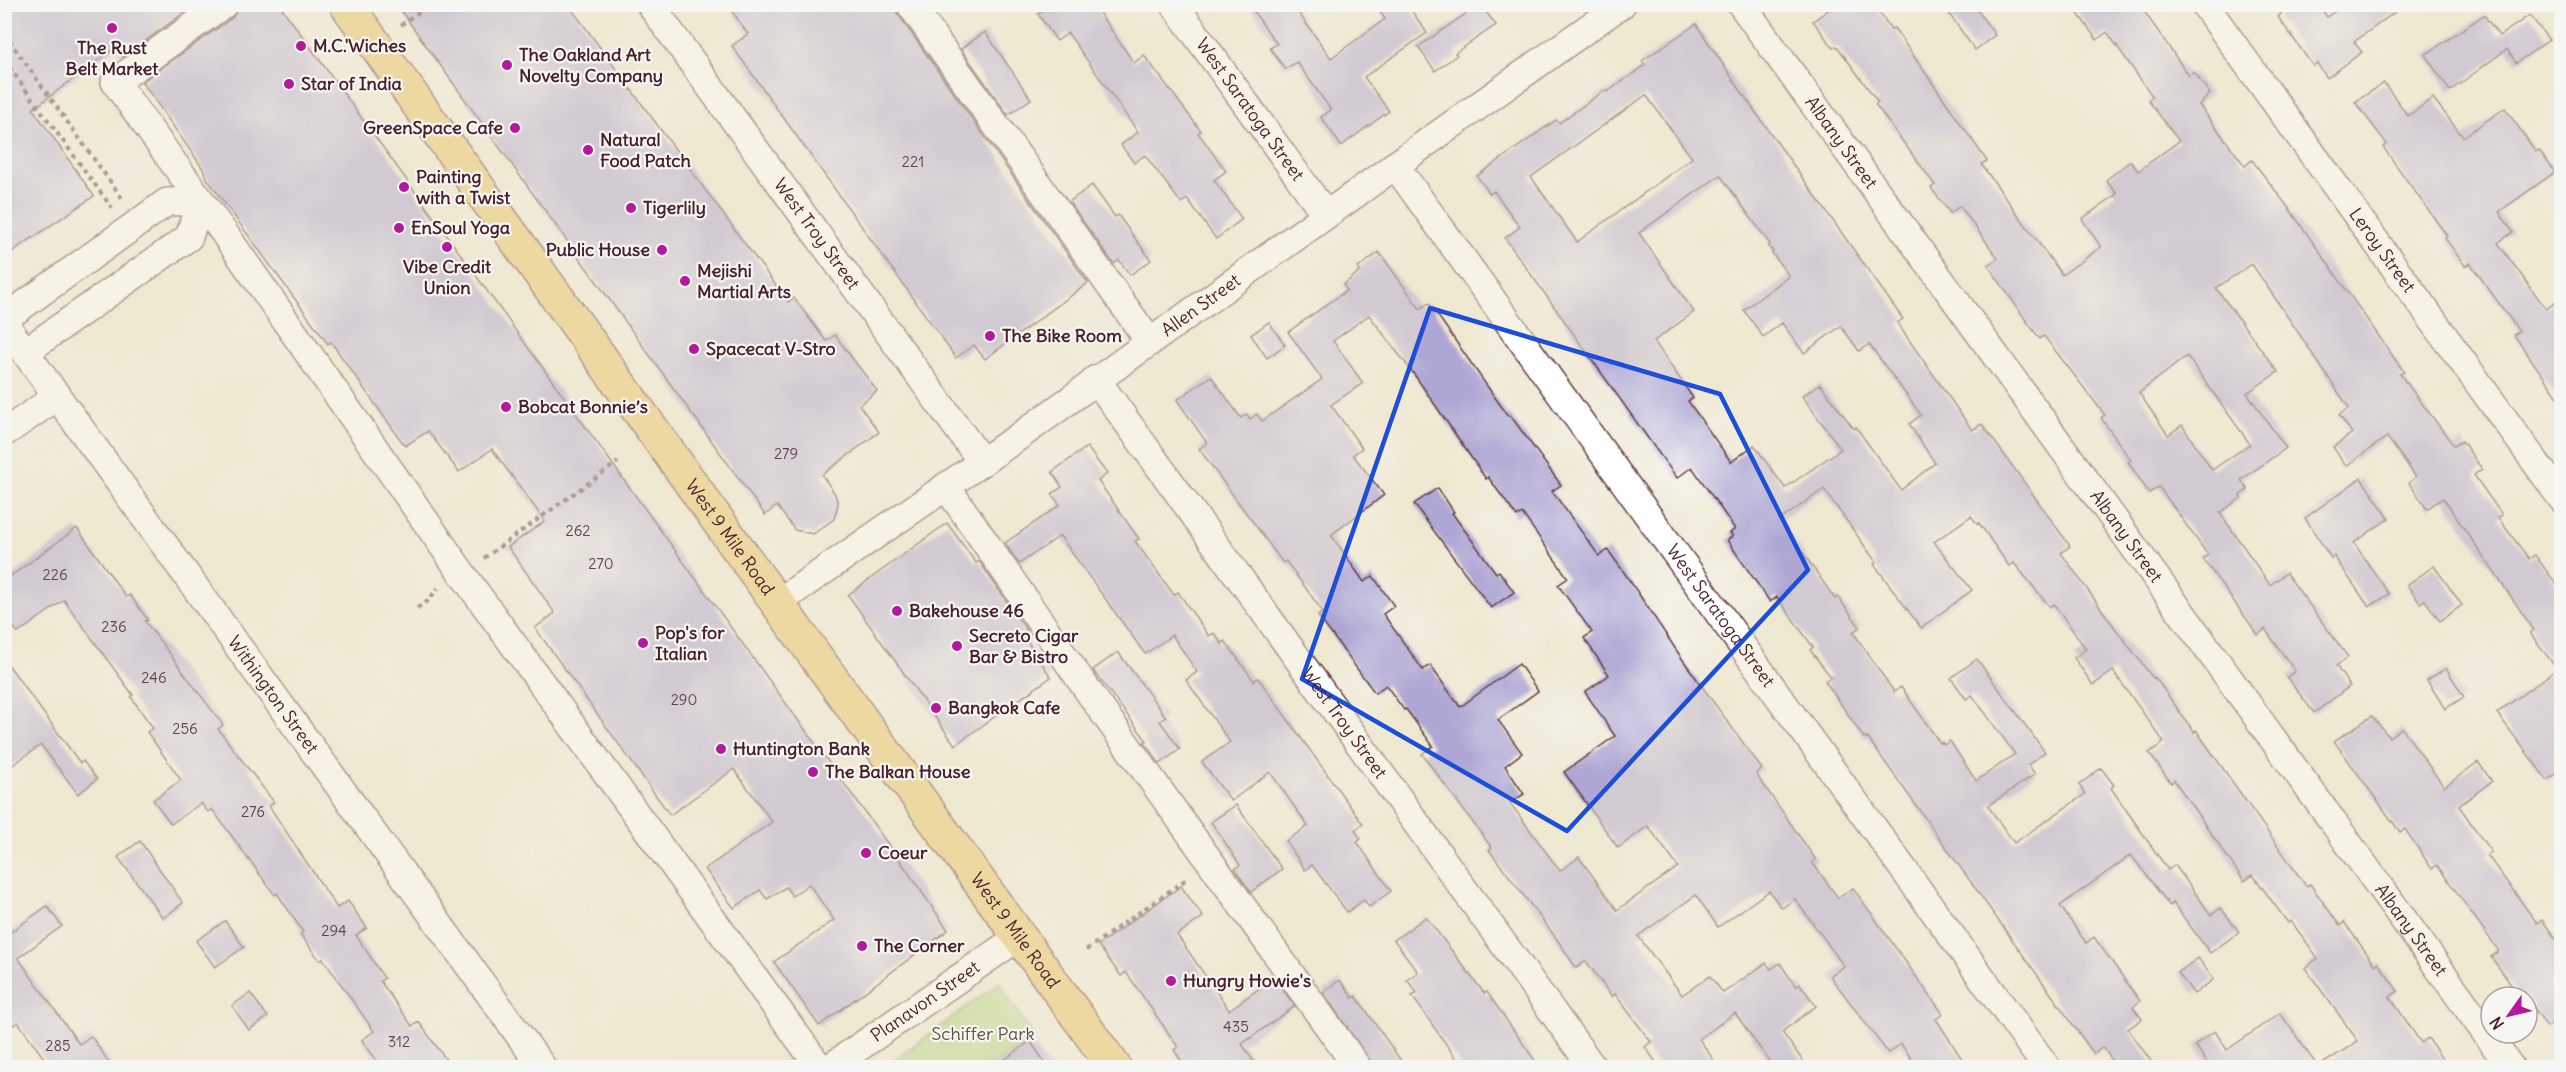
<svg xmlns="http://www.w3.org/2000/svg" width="2566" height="1072" font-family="Delius,sans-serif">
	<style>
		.green { fill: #b3d67f; stroke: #7e7a55; stroke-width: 1.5 }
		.building { fill: #aea6d4; fill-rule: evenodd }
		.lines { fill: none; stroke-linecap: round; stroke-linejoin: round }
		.minor-casing { stroke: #633d44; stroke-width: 30 }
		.major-casing { stroke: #633d44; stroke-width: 36 }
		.path { stroke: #633d44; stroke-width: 4; stroke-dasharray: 4.5 4.5; stroke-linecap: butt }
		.minor { stroke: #fff; stroke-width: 27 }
		.major { stroke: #ecc569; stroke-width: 33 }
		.marked { fill: none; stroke: #1d4ed8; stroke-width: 4.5; stroke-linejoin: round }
		.poi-dot { fill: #b5179e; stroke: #f6f6f2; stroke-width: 2 }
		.labels { text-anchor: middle; stroke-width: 4.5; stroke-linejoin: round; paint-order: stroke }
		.number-label { font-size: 15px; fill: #634155 }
		.poi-label { font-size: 18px; font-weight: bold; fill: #4a1f2b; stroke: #f6f6f2; text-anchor: start }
		.street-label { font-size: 18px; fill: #4a1f2b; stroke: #f6f6f2 }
		.park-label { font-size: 18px; fill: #644d40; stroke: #f6f6f2 }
	</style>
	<rect width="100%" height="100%" fill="#f6f6f2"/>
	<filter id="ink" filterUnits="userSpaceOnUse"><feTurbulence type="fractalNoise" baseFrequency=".0167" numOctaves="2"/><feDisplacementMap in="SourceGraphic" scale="12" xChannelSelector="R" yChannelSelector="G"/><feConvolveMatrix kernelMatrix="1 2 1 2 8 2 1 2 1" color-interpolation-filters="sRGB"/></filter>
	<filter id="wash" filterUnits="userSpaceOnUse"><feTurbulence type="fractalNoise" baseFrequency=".008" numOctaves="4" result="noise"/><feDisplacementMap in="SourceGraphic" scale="24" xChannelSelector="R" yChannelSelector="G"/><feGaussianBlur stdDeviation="1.35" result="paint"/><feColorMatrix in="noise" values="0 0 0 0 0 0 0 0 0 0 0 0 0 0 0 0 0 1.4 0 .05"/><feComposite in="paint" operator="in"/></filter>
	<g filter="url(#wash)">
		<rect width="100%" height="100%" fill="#efe8d1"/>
		<path class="green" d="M999 983 1033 1036 990 1067H885Z"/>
		<g id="blocks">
			<g class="building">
				<path d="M4 4H196L123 57 116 47 33 109 94 196 4 257Z"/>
				<path d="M239 4H279L906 869 948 930 819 1026 774 962 834 920 809 884 792 896 786 887 767 899 760 890 734 908 705 869 772 822 734 769 670 815 535 628 555 613 508 547 545 521 492 449 459 472 428 431 405 446 331 342 328 344 207 179 202 167 142 82 233 17Z"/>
				<path d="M396 4H568L788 302 794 298 826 341 835 335 877 391 859 405 879 432 822 475 835 494 838 504 834 519 813 534 795 530 777 506 765 515Z"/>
				<path d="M727 4H894L897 13 1088 283 985 359 974 345 956 358 732 46 748 34Z"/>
				<path d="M1052 4H1093L1134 63 1144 55 1201 131 1198 133 1226 171 1214 180 1242 219 1216 239 1187 199 1181 203 1145 155 1134 163 1121 145 1138 132 1068 33 1057 41 1038 14Z"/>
				<path d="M1248 4H1292L1331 58 1385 19 1375 4H1407L1427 33 1364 77 1389 111 1341 146 1321 117 1331 110 1297 62 1285 69 1270 48 1277 44Z"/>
				<path d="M1480 4 1496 25 1455 53 1457 55 1435 71 1418 47Z"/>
				<path d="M1837 4H1873L1891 29 1894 28 1987 161 1981 164 2062 275 2101 247 2082 219 2117 194 2106 180 2130 161 2138 171 2179 141 2148 100 2153 97 2107 32 2097 40 2071 4H2139L2189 76 2194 72 2210 94 2199 105 2245 166 2252 160 2288 207 2404 372 2400 374 2454 446 2462 441 2482 469 2474 475 2502 515 2498 518 2529 559 2535 555 2562 592V770L2547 780 2497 713 2557 669 2530 633 2534 630 2443 498 2427 509 2409 483 2416 477 2387 437 2346 466 2333 447 2352 433 2339 415 2349 408 2252 264 2216 288 2278 372 2247 393 2286 448 2241 480 2248 490 2240 495 2241 498 2220 513 2270 585 2286 573 2348 657 2336 666 2350 686 2314 713 2287 677 2295 671 2265 629 2258 635 2203 559 2208 555 2159 487 2149 493 2128 462 2131 460 2101 418 2105 415 2044 336 2040 339 2025 319 1988 265 1998 258 1960 206 1950 213 1931 188 1935 185 1875 104 1878 102 1837 46 1833 48 1813 21ZM2187 356 2250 444 2212 470 2182 425 2168 435 2139 393Z"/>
				<path d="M1942 4H1973L1995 35 1975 50Z"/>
				<path d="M2274 4H2318L2327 17 2345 4H2406L2354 42 2362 52 2327 78 2317 63 2313 66 2278 17 2281 14Z"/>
				<path d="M2484 15 2499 36 2530 15 2549 40 2516 63 2507 49 2450 91 2425 55Z"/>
				<path d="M1696 24 1749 103 1903 319 1897 323 1972 430 1982 424 2070 546 2061 553 2115 628 2153 678 2154 677 2157 680 2194 732 2196 730 2212 753 2306 886 2310 884 2340 926 2344 922 2375 965 2378 963 2398 991 2390 997 2421 1043 2428 1038 2448 1068H2203L2208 1064 2195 1045 2215 1031 2227 1050 2280 1013 2318 1067 2358 1041 2305 968 2318 958 2291 921 2288 923 2253 875 2244 881 2174 780 2171 783 2149 753 2164 742 2113 671 2093 685 2074 658 2086 649 2054 604 2050 607 2014 563 2009 566 1979 523 1977 524 1971 516 1934 542 1972 590 1921 628 1874 564 1876 562 1824 489 1780 520 1835 599 1838 597 1860 627 1853 632 1894 692 1901 687 1940 743 1942 742 1944 745 1950 741 1976 781 2015 754 1972 695 1966 699 1951 678 1977 659 2045 752 2028 765 2035 774 1988 806 2014 843 2085 794 2079 785 2101 768 2114 785 2111 788 2168 870 2175 865 2211 915 2221 908 2239 932 2210 953 2173 903 2170 906 2131 855 2060 906 2086 943 2094 937 2140 1001 2133 1007 2142 1019 2128 1029 2156 1068H2117L2103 1047 2094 1054 1867 737 1864 738 1825 681 1831 677 1810 650 1813 647 1777 597 1770 602 1727 540 1733 536 1730 533 1735 529 1692 467 1677 478 1655 448 1505 238 1520 227 1494 191 1490 194 1477 176 1556 120 1559 123 1605 90 1607 92 1645 65 1642 61ZM1646 95 1692 158 1577 242 1531 177ZM1720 175 1770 244 1769 246 1773 252 1772 253 1789 276 1744 310 1763 337 1782 323 1804 353 1841 326 1859 351 1869 344 1921 415 1909 424 1935 463 1901 490 1856 427 1854 429 1820 384 1802 396 1841 449 1785 488 1754 445 1731 462 1688 401 1693 398 1654 341 1694 312 1639 233Z"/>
				<path d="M985 32 1031 99 1008 115 961 49Z"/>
				<path d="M2384 83 2408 116 2433 98 2463 137 2505 108 2536 152 2539 150 2555 172 2499 212 2513 232 2498 243 2546 309 2562 298V403L2514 335 2519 331 2470 263 2465 266 2445 238 2447 236 2383 147 2387 144 2355 102Z"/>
				<path d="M1092 185 1115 217 1118 215 1151 260 1130 275 1119 260 1114 264 1069 202Z"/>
				<path d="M1379 252 1420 309 1429 303 1508 416 1510 415 1532 445 1561 485 1552 491 1599 556 1608 550 1628 578 1683 660 1762 769 1756 774 1816 860 1812 862 1838 898 1853 888 1943 1014 1936 1019 1968 1068H1918L1901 1044 1888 1053 1830 976 1844 966 1795 899 1782 908 1769 891 1718 927 1696 895 1638 936 1682 995 1710 976 1723 993 1766 963 1771 969 1780 963 1796 987 1800 984 1816 1006 1782 1032 1808 1068H1774L1735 1013 1699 1039 1719 1068H1660L1645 1047 1651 1042 1615 994 1612 997 1586 961 1576 968 1556 938 1489 850 1492 848 1422 754 1433 746 1406 709 1404 710 1386 685 1375 693 1318 616 1323 612 1286 561 1283 563 1199 449 1207 443 1177 400 1211 376 1241 418 1247 414 1250 419 1257 414 1262 421 1322 379 1288 332 1347 290 1343 285 1360 271 1358 268ZM1369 315 1416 377 1486 479 1488 477 1517 517 1522 513 1568 578 1558 585 1592 632 1584 638 1609 675 1585 692 1615 736 1564 772 1618 848 1648 826 1678 867 1617 910 1579 857 1560 871 1510 803 1524 794 1505 766 1522 753 1498 720 1538 691 1519 664 1460 707 1430 665 1423 670 1383 614 1394 606 1373 576 1364 582 1331 535 1384 495 1353 455 1362 448 1331 405 1363 383 1333 341Z"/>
				<path d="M1269 322 1285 345 1267 358 1251 335Z"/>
				<path d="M1087 447 1107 474 1098 481 1139 539 1135 541 1174 595 1178 592 1209 636 1214 633 1222 644 1225 641 1254 681 1258 678 1363 824 1355 830 1361 839 1357 842 1391 891 1369 907 1364 900 1347 912 1312 865 1305 870 1286 841 1308 826 1270 772 1231 801 1202 762 1230 742 1186 680 1197 672 1172 635 1145 654 1060 536 1019 564 1005 543 1060 505 1052 494 1062 487 1052 472Z"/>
				<path d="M2361 478 2389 518 2354 543 2389 594 2369 607 2334 556 2331 558 2305 518Z"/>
				<path d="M1438 488 1454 512 1452 513 1496 573 1499 571 1514 592 1491 608 1414 504Z"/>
				<path d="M947 523 976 563 979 561 1027 631 1022 634 1051 677 955 745 848 595Z"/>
				<path d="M77 528 126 597 130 595 148 620 145 621 223 725 218 729 274 802 269 806 337 908 348 901 367 928 356 935 384 978 380 981 412 1026 419 1022 452 1068H382L362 1040 374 1031 323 959 320 961 300 934 303 932 277 893 275 895 212 809 208 812 201 803 171 824 153 800 181 780 147 732 153 728 131 697 133 695 64 600 18 633 4 614V581Z"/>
				<path d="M2434 566 2462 605 2440 621 2425 600 2420 603 2407 585Z"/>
				<path d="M1118 652 1166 717 1160 721 1180 749 1160 764 1144 742 1147 741 1093 670Z"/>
				<path d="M4 659 80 763 83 761 97 779 78 794 41 745 4 771Z"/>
				<path d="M2446 668 2464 697 2445 709 2427 680Z"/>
				<path d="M2372 716 2389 737 2402 728 2444 787 2478 762 2492 781 2459 806 2491 852 2487 855 2537 923 2542 920 2562 947V1017L2547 1027 2527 997H2520L2491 957 2499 951 2437 865 2432 869 2405 829 2400 832 2334 741Z"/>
				<path d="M1236 805 1282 869 1251 892 1235 869 1240 865 1211 822Z"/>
				<path d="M140 841 183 903 163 918 118 857Z"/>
				<path d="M1181 886 1203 917 1177 935 1229 1010 1274 978 1295 1006 1242 1044 1258 1068H1186L1174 1050 1178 1047 1126 972 1121 976 1098 945Z"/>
				<path d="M47 906 62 926 18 958 79 1044 91 1036 113 1068H45L49 1065 18 1022 14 1025 4 1012V937Z"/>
				<path d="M1426 917 1484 993 1487 992 1540 1068H1463L1412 996 1417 993 1407 980 1418 972 1394 940Z"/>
				<path d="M225 921 244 947 215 967 196 941Z"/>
				<path d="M2198 958 2214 979 2194 994 2178 973Z"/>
				<path d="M1340 980 1353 998 1356 996 1406 1068H1375L1323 992Z"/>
				<path d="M250 993 268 1017 249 1030 232 1006Z"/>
				<path d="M1030 1041 1049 1068H993Z"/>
			</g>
		</g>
	</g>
	<g filter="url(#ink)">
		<use href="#blocks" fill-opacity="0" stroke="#633d44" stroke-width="1.5"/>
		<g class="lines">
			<g class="minor-casing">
				<g id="minor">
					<path d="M224 4 115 82 227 237 461 572 820 1068"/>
					<path id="s1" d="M650 4 982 462"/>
					<path d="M910 4 1149 341"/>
					<path id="s2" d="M1174 4 1326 215"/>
					<path id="s3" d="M1741 4 2511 1068"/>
					<path id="s4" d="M2204 4 2562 499"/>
					<path id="s5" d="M1395 165 2047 1068"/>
					<path d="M4 319 167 202 200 201 189 237 25 352"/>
					<path id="s6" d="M4 323 543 1068"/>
					<path id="s7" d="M1096 379 1593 1068"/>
					<path d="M4 433 58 396"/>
					<path d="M946 486 1091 695 1358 1068"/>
					<path id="s8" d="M777 603 1021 435 1422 146 1622 4"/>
					<path id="s9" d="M829 1068 1020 936"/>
				</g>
			</g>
			<g class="major-casing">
				<g id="major">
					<path id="s10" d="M346 4 816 657 1115 1068"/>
				</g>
			</g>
			<g class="path">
				<path d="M401 25 430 4"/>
				<path d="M4 33 124 201"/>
				<path d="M4 60 112 208"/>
				<path d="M484 558 618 462"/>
				<path d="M417 608 428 601 438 588"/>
				<path d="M1086 950 1188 878"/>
			</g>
			<use href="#minor" class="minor"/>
			<use href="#major" class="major"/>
		</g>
	</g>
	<path d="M0 0H2566V1072H0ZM1430 308 1720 394 1808 570 1567 831 1302 679Z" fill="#efe8d1" fill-opacity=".55" fill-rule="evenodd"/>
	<path class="marked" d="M1430 308 1720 394 1808 570 1567 831 1302 679Z"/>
	<g class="poi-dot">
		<circle cx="112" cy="28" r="6"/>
		<circle cx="301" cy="46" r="6"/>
		<circle cx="507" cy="65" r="6"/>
		<circle cx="289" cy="84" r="6"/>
		<circle cx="515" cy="128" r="6"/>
		<circle cx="588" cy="150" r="6"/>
		<circle cx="404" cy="187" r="6"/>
		<circle cx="631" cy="208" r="6"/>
		<circle cx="399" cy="228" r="6"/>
		<circle cx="447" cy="247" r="6"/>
		<circle cx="662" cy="250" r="6"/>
		<circle cx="685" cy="281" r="6"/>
		<circle cx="990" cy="336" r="6"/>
		<circle cx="694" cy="349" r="6"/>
		<circle cx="506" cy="407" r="6"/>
		<circle cx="897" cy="611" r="6"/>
		<circle cx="643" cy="643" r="6"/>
		<circle cx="957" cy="646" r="6"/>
		<circle cx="936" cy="708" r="6"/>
		<circle cx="721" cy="749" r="6"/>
		<circle cx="813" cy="772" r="6"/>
		<circle cx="866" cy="853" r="6"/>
		<circle cx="862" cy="946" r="6"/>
		<circle cx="1171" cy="981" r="6"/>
	</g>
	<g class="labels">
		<g class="number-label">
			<text x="913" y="167">221</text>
			<text x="786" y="459">279</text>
			<text x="578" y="536">262</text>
			<text x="601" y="569">270</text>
			<text x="55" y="580">226</text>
			<text x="114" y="632">236</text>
			<text x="154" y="683">246</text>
			<text x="684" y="705">290</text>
			<text x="185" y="734">256</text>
			<text x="253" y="817">276</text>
			<text x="334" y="936">294</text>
			<text x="1236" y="1032">435</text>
			<text x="399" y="1047">312</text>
			<text x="58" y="1051">285</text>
		</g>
		<g class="poi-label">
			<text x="313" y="52">M.C.'Wiches</text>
			<text x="112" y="54" text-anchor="middle">The Rust<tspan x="112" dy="21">Belt Market</tspan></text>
			<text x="519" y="61">The Oakland Art<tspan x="519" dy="21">Novelty Company</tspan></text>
			<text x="301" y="90">Star of India</text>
			<text x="503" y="134" text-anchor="end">GreenSpace Cafe</text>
			<text x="600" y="146">Natural<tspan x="600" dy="21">Food Patch</tspan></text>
			<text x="416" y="183">Painting<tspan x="416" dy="21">with a Twist</tspan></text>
			<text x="643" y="214">Tigerlily</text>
			<text x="411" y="234">EnSoul Yoga</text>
			<text x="650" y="256" text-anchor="end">Public House</text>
			<text x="447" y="273" text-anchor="middle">Vibe Credit<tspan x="447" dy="21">Union</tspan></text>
			<text x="697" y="277">Mejishi<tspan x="697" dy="21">Martial Arts</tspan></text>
			<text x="1002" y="342">The Bike Room</text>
			<text x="706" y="355">Spacecat V-Stro</text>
			<text x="518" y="413">Bobcat Bonnie’s</text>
			<text x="909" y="617">Bakehouse 46</text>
			<text x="655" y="639">Pop's for<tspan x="655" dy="21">Italian</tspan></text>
			<text x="969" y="642">Secreto Cigar<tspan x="969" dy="21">Bar &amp; Bistro</tspan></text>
			<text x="948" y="714">Bangkok Cafe</text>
			<text x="733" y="755">Huntington Bank</text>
			<text x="825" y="778">The Balkan House</text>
			<text x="878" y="859">Coeur</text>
			<text x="874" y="952">The Corner</text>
			<text x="1183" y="987">Hungry Howie's</text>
		</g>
		<g class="street-label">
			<text dy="6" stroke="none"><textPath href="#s2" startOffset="130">West Saratoga Street</textPath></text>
			<text dy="6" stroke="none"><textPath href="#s3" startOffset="171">Albany Street</textPath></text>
			<text dy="6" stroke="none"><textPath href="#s1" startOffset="284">West Troy Street</textPath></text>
			<text dy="6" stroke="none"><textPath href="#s4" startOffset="304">Leroy Street</textPath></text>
			<text dy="6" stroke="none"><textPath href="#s8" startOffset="518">Allen Street</textPath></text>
			<text dy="6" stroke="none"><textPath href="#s3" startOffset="657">Albany Street</textPath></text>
			<text dy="6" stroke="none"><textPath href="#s10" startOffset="657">West 9 Mile Road</textPath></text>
			<text dy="6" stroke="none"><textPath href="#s5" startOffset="556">West Saratoga Street</textPath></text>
			<text dy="6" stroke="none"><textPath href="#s6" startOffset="459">Withington Street</textPath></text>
			<text dy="6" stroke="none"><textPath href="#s7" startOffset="424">West Troy Street</textPath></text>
			<text dy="6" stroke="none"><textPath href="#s10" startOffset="1143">West 9 Mile Road</textPath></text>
			<text dy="6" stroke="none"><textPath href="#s3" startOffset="1143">Albany Street</textPath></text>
			<text dy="6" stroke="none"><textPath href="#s9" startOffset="117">Planavon Street</textPath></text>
		</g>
		<g class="park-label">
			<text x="983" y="1040">Schiffer Park</text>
		</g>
	</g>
	<rect width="2566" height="1072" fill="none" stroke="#f6f6f2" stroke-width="24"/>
	<g transform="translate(2509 1015) rotate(236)"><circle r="28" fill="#f6f6f2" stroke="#b1a0a2" stroke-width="1.5"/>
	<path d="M0-4.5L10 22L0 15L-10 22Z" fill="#b5179e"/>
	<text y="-9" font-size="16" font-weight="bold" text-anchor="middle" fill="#4a1f2b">N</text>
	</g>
</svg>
